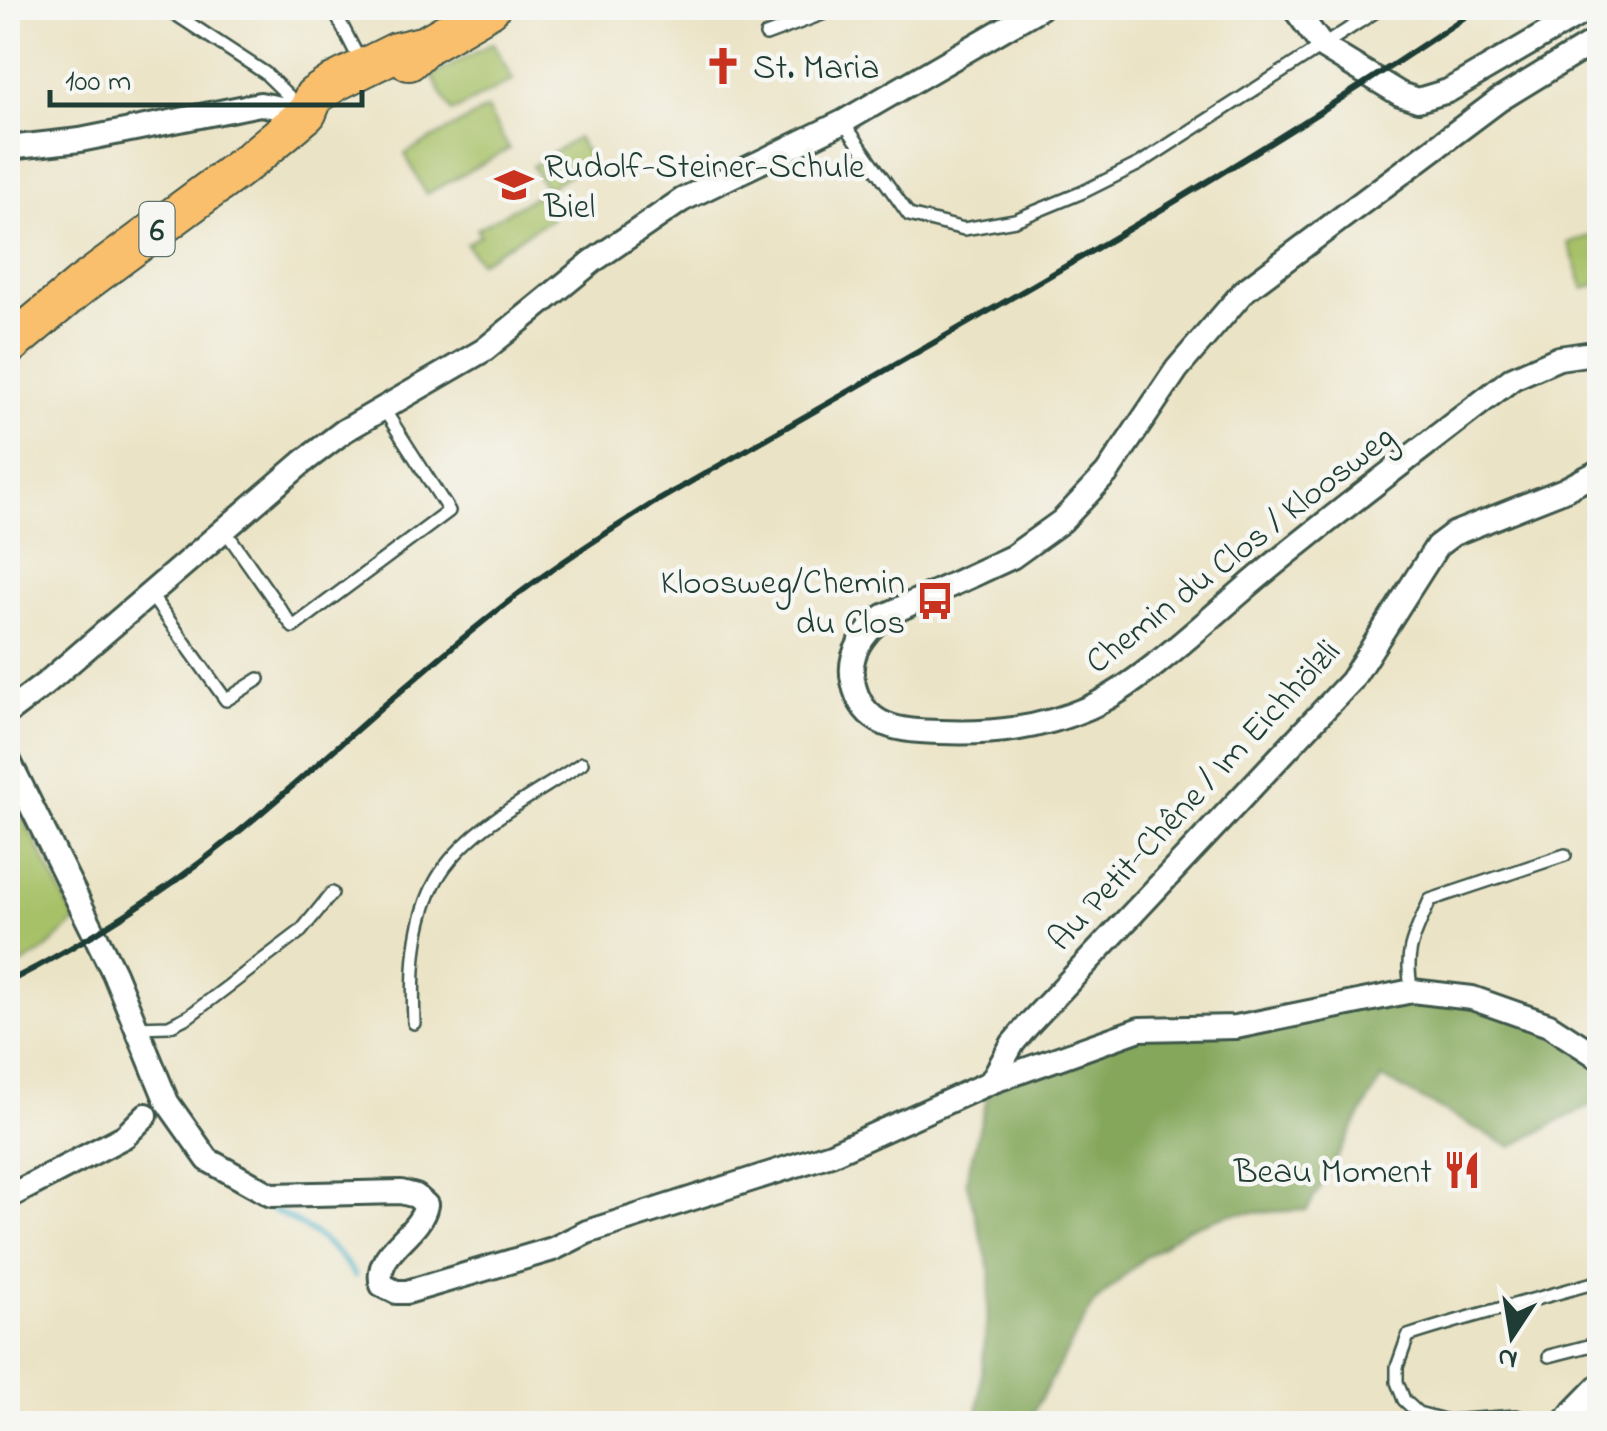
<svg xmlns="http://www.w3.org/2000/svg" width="1607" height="1431" font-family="'Indie Flower',sans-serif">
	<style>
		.green { fill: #a7c167; stroke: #637f4e; stroke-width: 2.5 }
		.forest { fill: #85a75c; stroke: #527248; stroke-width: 2.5 }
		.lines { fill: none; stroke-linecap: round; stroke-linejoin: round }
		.stream { stroke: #44afc2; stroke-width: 6 }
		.service-casing { stroke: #3e564a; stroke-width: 16 }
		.minor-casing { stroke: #3e564a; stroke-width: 28 }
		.primary-casing { stroke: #3e564a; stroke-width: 42 }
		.service { stroke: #fff; stroke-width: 11 }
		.minor { stroke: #fff; stroke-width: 22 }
		.primary { stroke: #f9bf6d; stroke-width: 38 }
		.rail { stroke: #1f3d34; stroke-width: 6 }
		.labels { text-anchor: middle; stroke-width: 9; stroke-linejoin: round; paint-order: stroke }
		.shield { fill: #f6f6f2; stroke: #60746d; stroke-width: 2.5 }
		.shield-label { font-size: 32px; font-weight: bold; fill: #1f3d34 }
		.poi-label { font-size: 35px; fill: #1f3d34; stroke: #f6f6f2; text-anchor: start }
		.street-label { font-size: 35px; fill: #1f3d34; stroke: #f6f6f2 }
	</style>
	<rect width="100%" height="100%" fill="#f6f6f2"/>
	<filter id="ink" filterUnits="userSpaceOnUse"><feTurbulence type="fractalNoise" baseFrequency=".01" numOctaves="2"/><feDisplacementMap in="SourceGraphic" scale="20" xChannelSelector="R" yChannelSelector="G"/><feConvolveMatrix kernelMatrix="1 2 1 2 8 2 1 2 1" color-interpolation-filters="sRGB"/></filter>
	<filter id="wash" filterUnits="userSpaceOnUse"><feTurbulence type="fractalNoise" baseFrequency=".0048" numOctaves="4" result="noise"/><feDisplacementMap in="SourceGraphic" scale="40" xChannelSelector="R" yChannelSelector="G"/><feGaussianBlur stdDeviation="2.25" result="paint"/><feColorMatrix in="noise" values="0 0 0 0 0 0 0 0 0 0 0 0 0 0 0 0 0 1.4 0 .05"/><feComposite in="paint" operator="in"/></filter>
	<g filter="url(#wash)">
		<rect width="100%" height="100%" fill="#ebe3c5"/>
		<g class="green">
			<path d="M493 43 513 80 452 112 432 76Z"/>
			<path d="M487 109 509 149 426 194 405 154Z"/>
			<path d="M577 138 591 161 546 189 532 166Z"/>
			<path d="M539 194 552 218 479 262 466 244 480 235 477 229Z"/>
			<path d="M1599 233V283L1584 289 1568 243Z"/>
			<path d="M8 789 76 921 42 952 8 973Z"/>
		</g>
		<path class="forest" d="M1412 991 1472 998 1599 1058V1100L1511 1147 1382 1078 1307 1210 1230 1214 1188 1228 1144 1258 1094 1303 1027 1423H977L991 1273 966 1180 991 1082 1140 1029Z"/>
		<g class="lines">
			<path class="stream" d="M268 1207C303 1226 333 1241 355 1276"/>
		</g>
	</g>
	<g filter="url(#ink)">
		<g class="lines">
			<g class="service-casing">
				<g id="service">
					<path d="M166 8 265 73 300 107"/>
					<path d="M342 8 335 12 361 63"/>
					<path d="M766 35 830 11 832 8"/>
					<path d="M843 122 909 215 964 229 1015 220 1083 192 1139 164 1381 8"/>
					<path d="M224 529 293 627 449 511 383 408"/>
					<path d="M150 594 226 700 259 679"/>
					<path d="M1412 991C1403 951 1415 935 1430 900L1565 855"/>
					<path d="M414 1023C412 976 413 921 437 879 467 827 534 796 582 763"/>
					<path d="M135 1027 169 1026 189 1016 301 931 332 893"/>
					<path d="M1549 1356 1600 1343"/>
					<path d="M1542 1424 1516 1416 1448 1421 1418 1413 1404 1400 1397 1382V1367L1408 1336C1472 1315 1535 1300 1600 1281"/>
				</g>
			</g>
			<g class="minor-casing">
				<g id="minor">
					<path d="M1294 8 1323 47 1400 94 1418 100 1448 91 1590 8"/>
					<path d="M1600 38 1499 100 1244 291 1177 369 1107 473 1062 521 1012 557 884 616C864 633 847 654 853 681 862 729 901 731 941 732 994 734 1039 729 1088 708 1144 683 1213 614 1262 574 1344 506 1429 443 1513 378L1559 358 1600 352"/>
					<path d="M8 148 80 140 260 104 307 113"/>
					<path d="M8 712 45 684 303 462 344 431 484 350 593 261 682 200 843 122 1040 8"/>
					<path d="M8 759 114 973 167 1102 208 1160 271 1195 401 1192 416 1196 426 1205C420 1236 372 1252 382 1285L396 1292H407L553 1249 587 1232 831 1154 991 1082 1140 1029 1236 1027 1412 991 1472 998 1549 1025 1600 1058"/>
					<path d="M991 1082 1013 1043 1030 1023 1351 681 1437 546 1453 534 1564 490 1600 471"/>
					<path d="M8 1197 125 1136 146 1115"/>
					<path d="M1562 1424 1600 1385"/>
				</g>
			</g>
			<g class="primary-casing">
				<g id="primary">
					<path d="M409 61 426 45 490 8"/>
					<path d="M8 346 80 286 253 158 307 113 314 96 335 82 396 52 426 45"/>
				</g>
			</g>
			<use href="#service" class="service"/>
			<use href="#minor" class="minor"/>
			<use href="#primary" class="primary"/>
			<path class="rail" d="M8 982C84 943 158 897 225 843 321 765 410 678 508 602 554 566 603 535 652 504 930 344 1213 189 1478 8"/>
		</g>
	</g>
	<defs>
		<g id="church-bare" transform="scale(3)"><path d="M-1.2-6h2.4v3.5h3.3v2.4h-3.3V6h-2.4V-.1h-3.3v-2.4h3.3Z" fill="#c8321e" stroke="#f6f6f2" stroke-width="2.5" paint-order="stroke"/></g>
		<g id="school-bare" transform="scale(3)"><path d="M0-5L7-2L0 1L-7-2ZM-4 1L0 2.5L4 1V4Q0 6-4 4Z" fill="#c8321e" stroke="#f6f6f2" stroke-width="2.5" paint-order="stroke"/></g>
		<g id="bus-bare" transform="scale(3)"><path d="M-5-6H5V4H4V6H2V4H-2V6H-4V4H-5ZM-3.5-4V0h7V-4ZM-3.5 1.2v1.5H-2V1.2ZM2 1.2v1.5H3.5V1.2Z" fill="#c8321e" stroke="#f6f6f2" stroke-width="2.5" paint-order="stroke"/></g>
		<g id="restaurant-bare" transform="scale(3)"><path d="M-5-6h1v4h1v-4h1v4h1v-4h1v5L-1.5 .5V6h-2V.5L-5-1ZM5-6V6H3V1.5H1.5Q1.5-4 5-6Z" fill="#c8321e" stroke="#f6f6f2" stroke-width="2.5" paint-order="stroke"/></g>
	</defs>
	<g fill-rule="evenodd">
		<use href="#church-bare" x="723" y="66"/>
		<use href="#school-bare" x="514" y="185"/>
		<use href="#bus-bare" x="935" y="601"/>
		<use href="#restaurant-bare" x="1462" y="1170"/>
	</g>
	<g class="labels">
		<rect class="shield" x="139.5" y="202" width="35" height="54" rx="8"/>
		<g class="shield-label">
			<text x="157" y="240">6</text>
		</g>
		<g class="poi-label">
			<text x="753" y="78">St. Maria</text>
			<text x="544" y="177">Rudolf-Steiner-Schule<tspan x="544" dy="40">Biel</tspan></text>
			<text x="905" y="593" text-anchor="end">Kloosweg/Chemin<tspan x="905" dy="40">du Clos</tspan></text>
			<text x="1432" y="1182" text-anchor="end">Beau Moment</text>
		</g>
		<g class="street-label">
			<text transform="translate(1239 548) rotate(-38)" y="12">Chemin du Clos / Kloosweg</text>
			<text transform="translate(1193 794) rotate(-47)" y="12">Au Petit-Chêne / Im Eichhölzli</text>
		</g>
	</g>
	<rect width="1607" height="1431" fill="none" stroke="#f6f6f2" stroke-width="40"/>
	<g transform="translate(1512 1336) rotate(192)" stroke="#f6f6f2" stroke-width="8" paint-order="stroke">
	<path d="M0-8L18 38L0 25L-18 38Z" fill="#1f3d34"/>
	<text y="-15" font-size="28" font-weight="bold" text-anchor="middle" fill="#1f3d34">N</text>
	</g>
	<path d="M50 90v15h312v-15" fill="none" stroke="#1f3d34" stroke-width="5"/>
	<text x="65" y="90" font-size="30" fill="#1f3d34" stroke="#f6f6f2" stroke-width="8" paint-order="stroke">100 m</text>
</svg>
